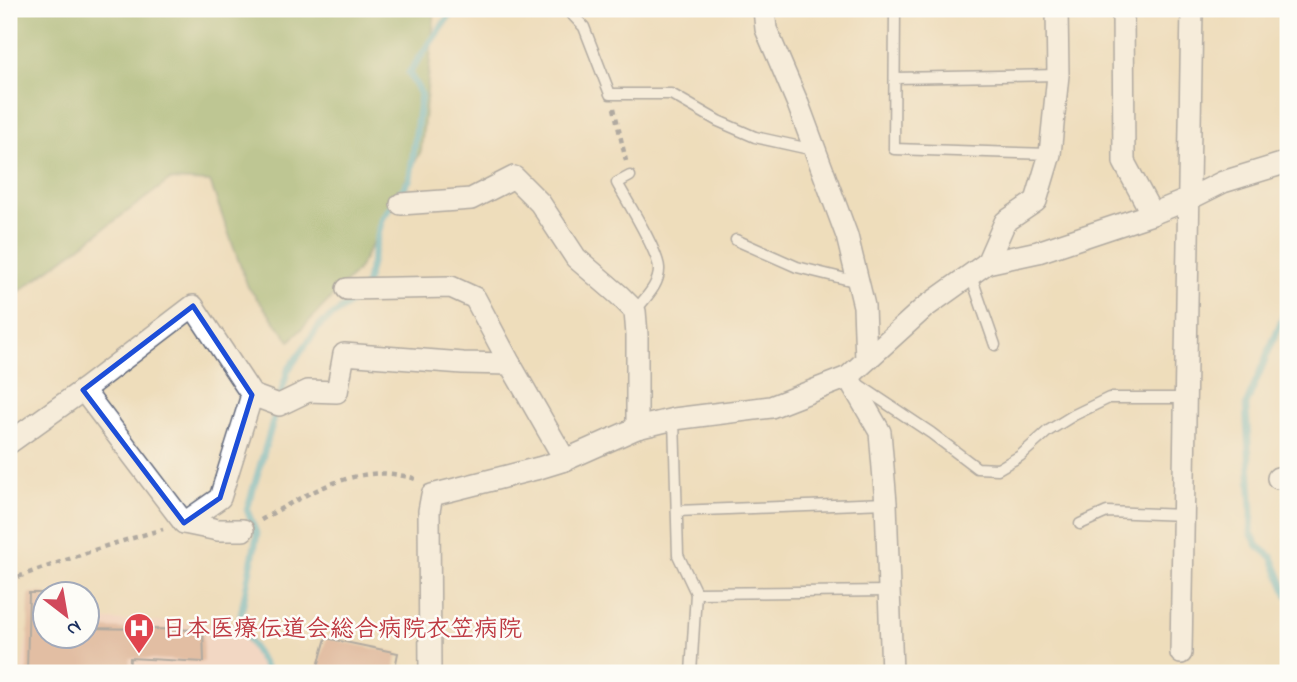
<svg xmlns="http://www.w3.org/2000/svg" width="1297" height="682" font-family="'Indie Flower','Klee One',sans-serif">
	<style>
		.built { fill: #f7d0cc }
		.forest { fill: #84ac62; stroke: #506e60; stroke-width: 2 }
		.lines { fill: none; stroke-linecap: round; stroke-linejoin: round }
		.stream { stroke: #4bb1ca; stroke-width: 7 }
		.building { fill: #d39a86 }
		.lane-casing { stroke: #656c7f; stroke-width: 13 }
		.street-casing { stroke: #656c7f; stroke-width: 24 }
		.path { stroke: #656c7f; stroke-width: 4.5; stroke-dasharray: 5 5; stroke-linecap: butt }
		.lane { stroke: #fff; stroke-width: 10 }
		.street { stroke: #fff; stroke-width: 21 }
		.marked { fill: none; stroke: #1d4ed8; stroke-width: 5; stroke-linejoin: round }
		.labels { text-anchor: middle; stroke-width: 5; stroke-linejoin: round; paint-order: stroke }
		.health-label { font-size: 24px; font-weight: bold; fill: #be3a42; stroke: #fdfcf7; text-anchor: start }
	</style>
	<rect width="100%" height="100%" fill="#fdfcf7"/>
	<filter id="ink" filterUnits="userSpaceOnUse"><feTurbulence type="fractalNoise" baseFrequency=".0143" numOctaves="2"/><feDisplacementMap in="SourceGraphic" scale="14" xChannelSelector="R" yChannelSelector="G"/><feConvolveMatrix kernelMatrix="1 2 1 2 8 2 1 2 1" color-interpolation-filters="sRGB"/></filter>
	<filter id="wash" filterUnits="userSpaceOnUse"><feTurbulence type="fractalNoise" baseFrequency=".00686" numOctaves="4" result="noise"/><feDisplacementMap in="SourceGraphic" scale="28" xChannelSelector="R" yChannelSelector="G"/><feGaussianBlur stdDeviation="1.57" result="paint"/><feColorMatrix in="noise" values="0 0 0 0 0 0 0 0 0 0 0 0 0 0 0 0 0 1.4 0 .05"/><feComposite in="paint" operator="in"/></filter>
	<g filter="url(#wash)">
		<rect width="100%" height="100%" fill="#edb"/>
		<path class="built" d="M31 617 46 636H88V619L236 625 266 673H21Z"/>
		<path class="forest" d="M9 9H435L421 151 358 270 290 341 248 287 210 182 170 180 9 299Z"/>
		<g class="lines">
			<g class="stream">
				<path d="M1288 305 1246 405 1252 511 1251 533 1258 546 1272 557 1288 596"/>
				<path d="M269 673 239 624 257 535 247 510 288 370 320 325 358 297 366 285 382 219 410 179 421 94 409 73 454 9"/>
			</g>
		</g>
		<g id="blocks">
			<g class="building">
				<path d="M29 593H46V636H88V628L203 630 204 662 130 658 129 673H27Z"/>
				<path d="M326 638 398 653 394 673H334L317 670Z"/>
			</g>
		</g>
	</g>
	<g filter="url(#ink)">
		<use href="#blocks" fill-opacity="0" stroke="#656c7f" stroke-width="2"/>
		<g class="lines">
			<g class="lane-casing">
				<g id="lane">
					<path d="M567 9 584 27 610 94H671L718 121 755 137 814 150"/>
					<path d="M895 9 894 149 1050 154"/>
					<path d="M895 78 1058 75"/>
					<path d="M630 176 617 183C627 201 658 251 659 268 660 285 644 299 635 311"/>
					<path d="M736 240 797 267 858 282"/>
					<path d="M970 273 995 345"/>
					<path d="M856 383 931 433 977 468 998 469 1020 456 1048 431 1074 415 1109 398H1186"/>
					<path d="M674 419 678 555 696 593"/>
					<path d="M677 511 886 503"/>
					<path d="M1080 524 1107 512 1183 515"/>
					<path d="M691 673 696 593 889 591"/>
				</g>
			</g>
			<g class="street-casing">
				<g id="street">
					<path d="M764 9 766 29 798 104 847 236 864 306 866 360"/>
					<path d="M1123 9 1124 162 1152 214"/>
					<path d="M401 204 471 199 514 177 540 203 576 258 619 295 635 311 637 335V428"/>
					<path d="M987 263 1005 222 1036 201 1050 154 1058 75 1057 9"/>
					<path d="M347 289 451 287 475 298 510 364"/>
					<path d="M848 377 880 432 886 503 892 673"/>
					<path d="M83 390 184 523 218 530H243"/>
					<path d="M9 443 83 390 193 306 252 395 279 405 308 391 337 392 344 354 463 363 510 364 565 460"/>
					<path d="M1278 478 1288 477"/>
					<path d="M184 523 220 498 252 395"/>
					<path d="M1181 653 1192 9"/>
					<path d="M430 673 429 511 432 495 539 468 565 460 637 428 674 419 771 407 848 377 924 308 987 263 1038 252 1152 214 1189 199 1223 182 1288 162"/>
				</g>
			</g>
			<g class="path">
				<path d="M614 108 626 161"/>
				<path d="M261 520C301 497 352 466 399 475 407 477 413 476 419 482"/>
				<path d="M9 580 106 546 163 529"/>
			</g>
			<use href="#lane" class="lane"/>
			<use href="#street" class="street"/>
		</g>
	</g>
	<path d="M0 0H1297V682H0ZM193 306 252 395 220 498 184 523 83 390Z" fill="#edb" fill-opacity=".55" fill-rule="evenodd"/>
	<path class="marked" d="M193 306 252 395 220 498 184 523 83 390Z"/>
	<defs>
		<g id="hospital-pin" transform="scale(1.575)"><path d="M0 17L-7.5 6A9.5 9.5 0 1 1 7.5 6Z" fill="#e0444e" stroke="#fdfcf7"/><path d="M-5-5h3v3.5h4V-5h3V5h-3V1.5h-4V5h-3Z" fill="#fff"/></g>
	</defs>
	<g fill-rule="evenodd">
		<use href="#hospital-pin" x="139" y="628"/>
	</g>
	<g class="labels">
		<g class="health-label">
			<text x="162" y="636">日本医療伝道会総合病院衣笠病院</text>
		</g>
	</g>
	<rect width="1297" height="682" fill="none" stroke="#fdfcf7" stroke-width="35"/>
	<g transform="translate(66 615) rotate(149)"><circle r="33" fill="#fdfcf7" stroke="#a3aaba" stroke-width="2"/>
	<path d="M0-5L12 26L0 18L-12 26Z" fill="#d1495b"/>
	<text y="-10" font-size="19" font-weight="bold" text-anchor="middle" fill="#1b2f5e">N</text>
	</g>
</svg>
